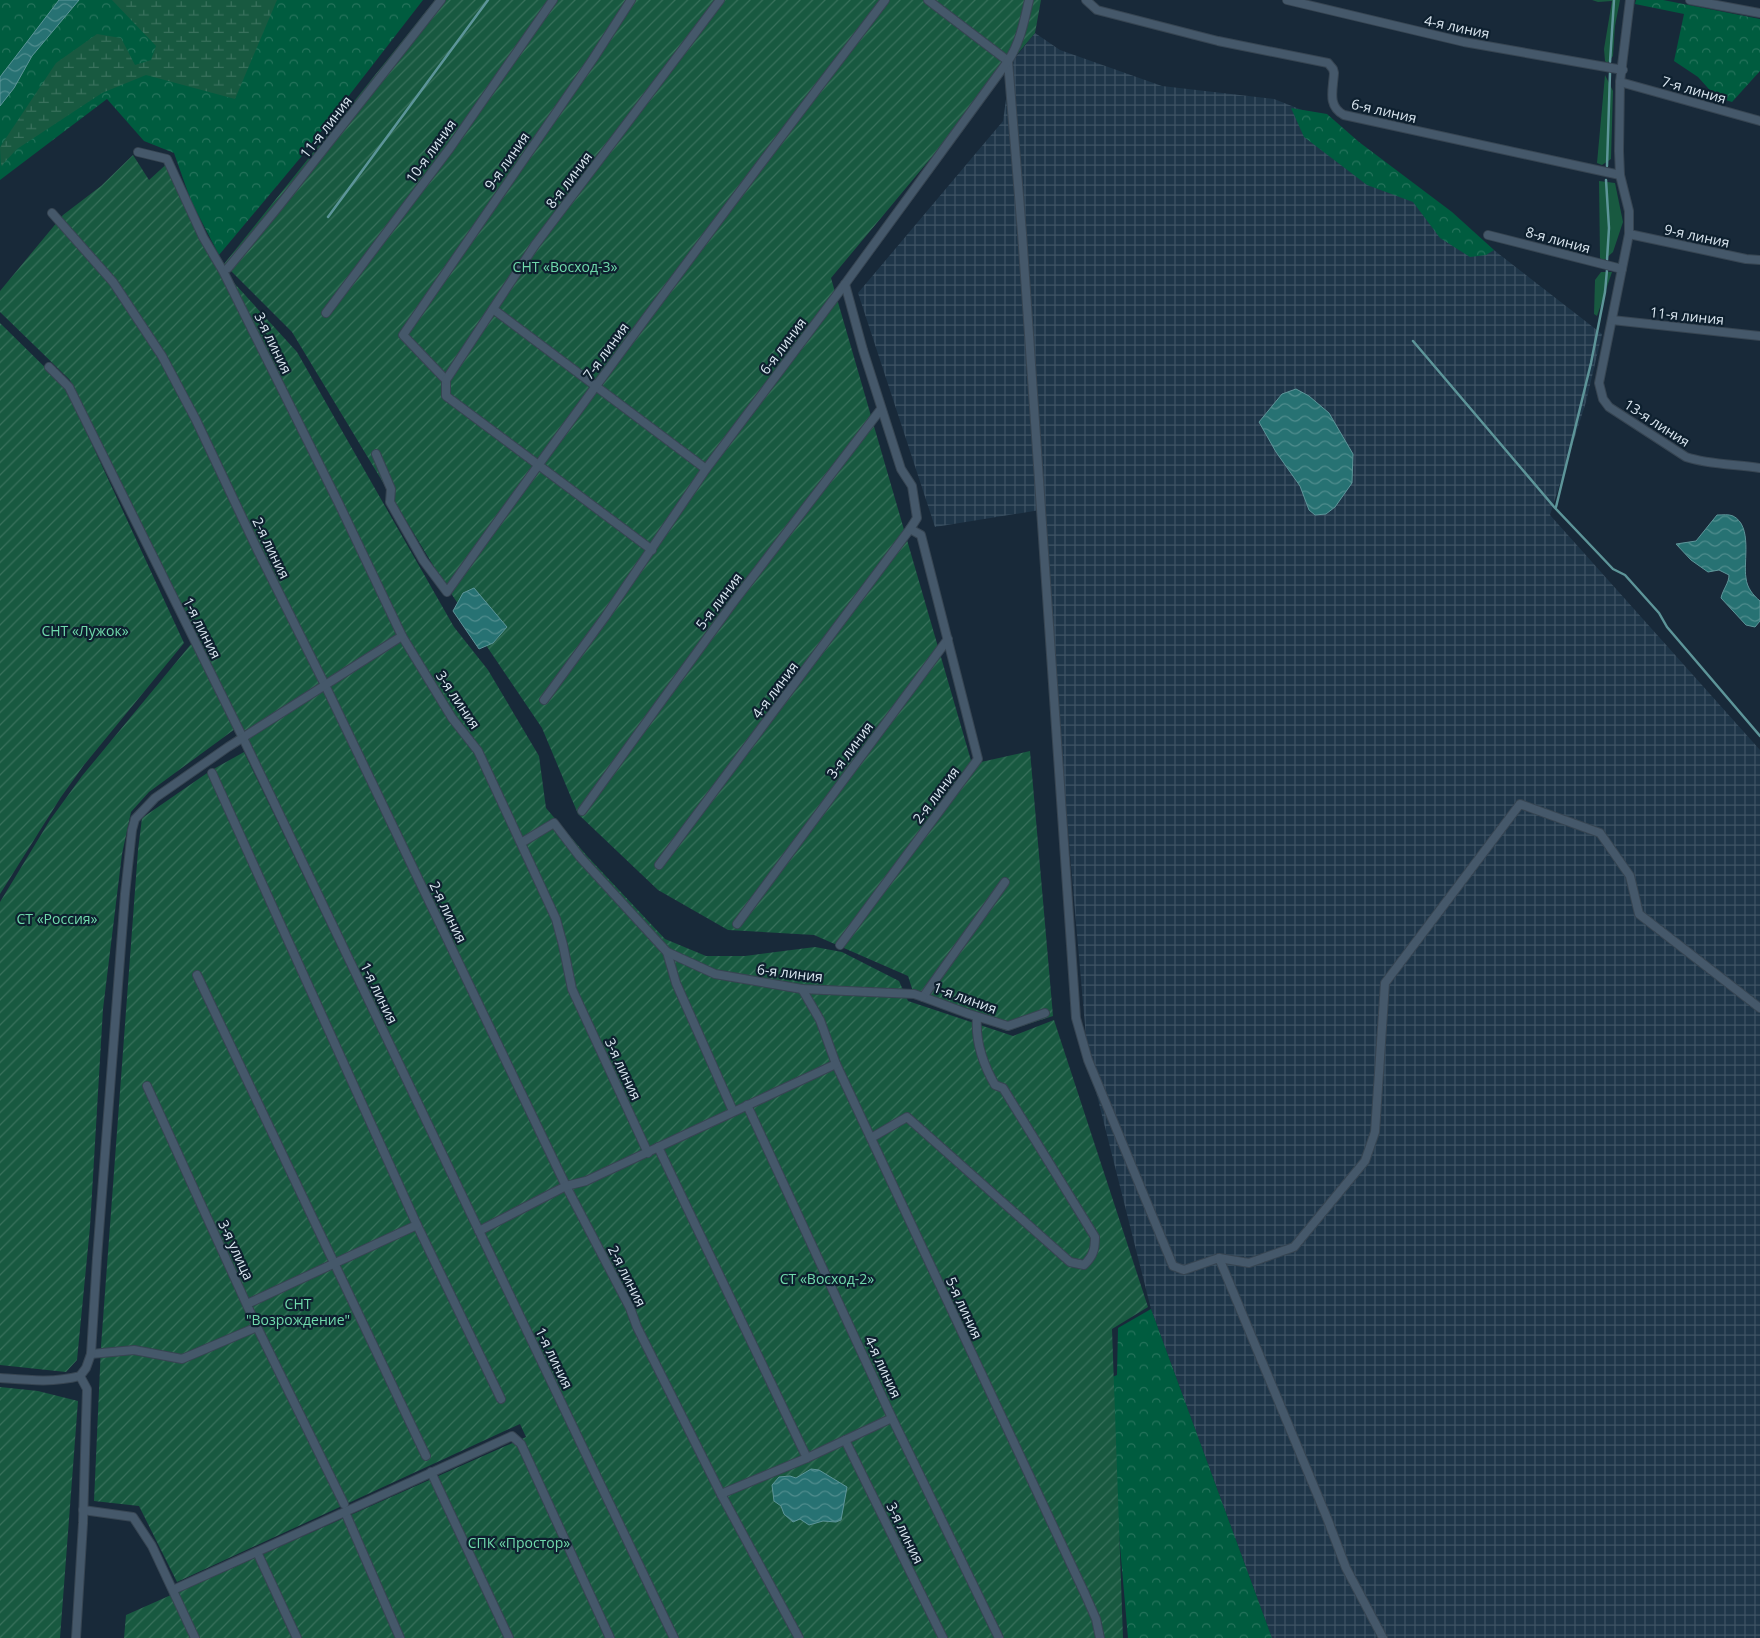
<svg xmlns="http://www.w3.org/2000/svg" width="1760" height="1638" font-family="'Open Sans',sans-serif">
	<style>
		.industrial { fill: url(#industrial-grid) }
		.grass { fill: #185940 }
		.forest { fill: url(#forest-crowns) }
		.wetland { fill: url(#wetland-marsh) }
		.garden { fill: url(#garden-furrows) }
		.water { fill: url(#water-waves); stroke: #5d9599 }
		.lines { fill: none; stroke-linecap: round; stroke-linejoin: round }
		.stream { stroke: #5d9599; stroke-width: 2.5 }
		.minor-casing { stroke: #374552; stroke-width: 10 }
		.minor { stroke: #45586a; stroke-width: 8 }
		.labels { text-anchor: middle; stroke-width: 4.5; stroke-linejoin: round; paint-order: stroke }
		.street-label { font-size: 14px; fill: #dbe7f1; stroke: #0e202f }
		.park-label { font-size: 14px; fill: #70daac; stroke: #0e202f }
	</style>
	<defs>
		<pattern id="industrial-grid" width="8" height="8" patternUnits="userSpaceOnUse" patternTransform="scale(1.25)"><rect width="8" height="8" fill="#1f3649"/><path d="M0 4h8M4 0v8" fill="none" stroke="#3f5364"/></pattern>
		<pattern id="forest-crowns" width="20" height="18" patternUnits="userSpaceOnUse" patternTransform="scale(1.25)"><rect width="20" height="18" fill="#005c3f"/><path d="M2 6a3 3 0 1 1 6 0M12 15a3 3 0 1 1 6 0" fill="none" stroke="#25735b"/></pattern>
		<pattern id="wetland-marsh" width="20" height="14" patternUnits="userSpaceOnUse" patternTransform="scale(1.25)"><rect width="20" height="14" fill="#185940"/><path d="M1 5h8M5 5V1M11 12h8M15 12V8" fill="none" stroke="#39715c"/></pattern>
		<pattern id="garden-furrows" width="10" height="10" patternUnits="userSpaceOnUse" patternTransform="scale(1.25)"><rect width="10" height="10" fill="#185940"/><path d="M-1 1l2-2M0 10L10 0M9 11l2-2" fill="none" stroke="#39715c"/></pattern>
		<pattern id="water-waves" width="16" height="10" patternUnits="userSpaceOnUse" patternTransform="scale(1.25)"><rect width="16" height="10" fill="#277273"/><path d="M0 5q4-4 8 0t8 0" fill="none" stroke="#508d8e"/></pattern>
	</defs>
	<rect width="100%" height="100%" fill="#182939"/>
	<path class="industrial" d="M1035 33 1060 50 1162 86 1274 99 1325 119 1602 334 1586 402 1550 515 1760 750V1638H1272L1151 1309 1088 1060 1040 510 935 527 858 293 1003 121 1011 63Z"/>
	<g class="grass">
		<path d="M1592 0H1620L1615 26 1613 56 1607 63 1605 61 1604 49 1612 1 1598 2Z"/>
		<path d="M1605 75 1613 91 1611 159 1602 165 1597 163Z"/>
		<path d="M1599 181 1615 183 1623 222 1613 252 1603 261 1600 258Z"/>
		<path d="M1601 272H1612L1597 316 1594 314 1595 280Z"/>
	</g>
	<g class="forest">
		<path d="M0 0H423L306 151 219 255 191 201 174 153 144 141 107 99 0 180Z"/>
		<path d="M1636 0H1663L1760 19V71L1732 102 1716 97 1698 77 1674 61 1684 14 1635 4Z"/>
		<path d="M1291 108 1327 114 1359 142 1452 212 1494 250 1486 255 1470 257 1440 238 1413 202 1367 185 1304 137Z"/>
		<path d="M1151 1309 1272 1638H1128L1118 1523 1053 1403 1117 1375 1118 1328Z"/>
	</g>
	<path class="wetland" d="M112 0H277L235 99 146 75 102 93 17 149 1 166 0 147 56 63 97 34 121 38 135 65 151 60 156 46Z"/>
	<g class="garden">
		<path d="M435 0H1041L1035 33 831 278 972 764 1030 751 1053 1016 1007 1031 915 998 908 976 814 935 728 930 658 890 578 814 542 728 442 580 292 332 224 264Z"/>
		<path d="M133 155 149 180 171 160 224 272 297 352 454 627 488 670 539 756 546 808 587 856 665 939 706 956H745L815 947 842 952 899 981 908 1001 1013 1036 1054 1020 1148 1307 1112 1329 1123 1638H679L70 380 0 312V291L63 215 101 186Z"/>
		<path d="M0 323 66 388 184 643 84 765 61 797 0 894Z"/>
		<path d="M192 643 235 729 149 792 131 812 122 854 103 1009 90 1227 77 1360 66 1372 0 1365V902L50 820 82 776Z"/>
		<path d="M244 752 671 1638H124L126 1615 526 1437 520 1424 177 1582 139 1506 94 1501 101 1346 138 850 142 818 210 771Z"/>
		<path d="M0 1387 38 1391 78 1401 60 1638H0Z"/>
	</g>
	<g class="water">
		<path d="M59 0H79L32 56 14 88 0 106V77Z"/>
		<path d="M1296 389 1309 396 1329 413 1353 454 1352 483 1335 507 1326 514 1315 515 1309 510 1300 486 1276 452 1259 422 1282 394Z"/>
		<path d="M1717 515C1722 515 1729 514 1733 516 1753 526 1743 562 1746 578 1747 588 1753 595 1760 601V621L1755 627 1746 625 1721 598C1723 589 1729 583 1729 575L1719 570 1708 572 1691 560 1676 544 1696 541Z"/>
		<path d="M474 588 507 627 493 643 479 649 453 611 463 593Z"/>
		<path d="M811 1469 819 1470 847 1487 841 1520 836 1522 823 1521 809 1525 800 1519 793 1522 784 1514 781 1506 774 1501 772 1485 779 1477 790 1476 796 1478Z"/>
	</g>
	<g class="lines">
		<g class="stream">
			<path d="M1610 62 1614 0"/>
			<path d="M1607 166 1610 73"/>
			<path d="M1606 180 1609 228 1607 260"/>
			<path d="M328 217 488 0"/>
			<path d="M1413 341 1555 508 1613 569 1625 575 1659 613 1667 627 1760 736"/>
			<path d="M1556 507 1591 363 1605 292 1607 270"/>
		</g>
		<g class="minor-casing">
			<g id="minor">
				<path d="M631 0 593 59 403 335 446 380V396L652 550"/>
				<path d="M928 0 1008 61 1022 233 1076 1018 1088 1060 1173 1266 1184 1270 1219 1258 1249 1263 1294 1247 1365 1161 1375 1132 1385 983 1520 804 1600 833 1630 876 1639 914 1760 1008"/>
				<path d="M1086 0 1097 10 1218 41 1328 63 1333 69 1334 73C1333 90 1327 106 1344 115L1620 175"/>
				<path d="M1287 0 1464 42 1623 70"/>
				<path d="M1630 0 1620 82 1619 151 1620 175 1629 211V234L1599 383 1603 399 1609 407 1686 457C1710 465 1736 464 1760 468"/>
				<path d="M1690 0 1760 13"/>
				<path d="M1620 82 1760 121"/>
				<path d="M138 152 167 159 203 237 223 271 339 504 402 636 452 718 478 751 556 919 563 945 572 989 648 1153"/>
				<path d="M52 213 113 282 162 356 196 420 258 551 325 685 566 1186 630 1308 637 1327 721 1494 799 1638"/>
				<path d="M1629 234 1746 259 1760 260"/>
				<path d="M1488 235 1622 269"/>
				<path d="M228 268 279 206 441 0"/>
				<path d="M493 309 706 469"/>
				<path d="M326 313 450 148 553 0"/>
				<path d="M1612 320 1760 336"/>
				<path d="M49 367 69 387 243 738 674 1638"/>
				<path d="M446 380 535 245 720 0"/>
				<path d="M376 454 391 489 390 502 423 560 447 592C589 393 736 195 885 0"/>
				<path d="M544 700 605 617 706 469 845 284 1008 61C1020 43 1024 22 1029 0"/>
				<path d="M212 773 417 1225 501 1399"/>
				<path d="M582 811 732 604 881 409"/>
				<path d="M521 843 554 823 580 857 667 952 676 983 733 1111"/>
				<path d="M659 865 910 529"/>
				<path d="M1005 882 923 997 969 1014 1008 1026 1045 1013"/>
				<path d="M737 924 948 639"/>
				<path d="M840 945 978 759 921 535 910 529 917 518 912 486 901 469 863 350 845 284"/>
				<path d="M667 952 715 974 802 989 914 994 923 997"/>
				<path d="M197 975 426 1456"/>
				<path d="M802 989 820 1020 836 1064 1085 1594 1096 1619 1100 1638"/>
				<path d="M147 1086 257 1327 344 1504"/>
				<path d="M747 1105 892 1418 999 1638"/>
				<path d="M871 1138 907 1117 1070 1262 1084 1265C1093 1256 1095 1250 1095 1237L1003 1088 995 1085C983 1064 975 1042 977 1017"/>
				<path d="M658 1147 807 1458"/>
				<path d="M479 1231 566 1186 586 1181 836 1064"/>
				<path d="M1219 1258 1327 1518 1346 1568 1383 1638"/>
				<path d="M247 1304 417 1225"/>
				<path d="M91 1354 134 1350 182 1359 257 1327"/>
				<path d="M0 1378C27 1380 53 1383 80 1376L86 1368 91 1354 97 1258 125 894 132 830 135 819 155 798 228 747 402 636"/>
				<path d="M845 1440 943 1638"/>
				<path d="M431 1472 509 1638"/>
				<path d="M721 1494 807 1458 892 1418"/>
				<path d="M83 1510 133 1517 152 1546 195 1638"/>
				<path d="M345 1512 400 1638"/>
				<path d="M257 1552 297 1638"/>
				<path d="M173 1590 512 1436 521 1444 610 1638"/>
				<path d="M76 1638 83 1523 86 1420 87 1389 80 1376"/>
			</g>
		</g>
		<use href="#minor" class="minor"/>
	</g>
	<g class="labels">
		<g class="street-label">
			<text transform="translate(1457 27) rotate(12)" y="5">4-я линия</text>
			<text transform="translate(1694 90) rotate(16)" y="5">7-я линия</text>
			<text transform="translate(1384 111) rotate(13)" y="5">6-я линия</text>
			<text transform="translate(326 127) rotate(-52)" y="5">11-я линия</text>
			<text transform="translate(431 151) rotate(-54)" y="5">10-я линия</text>
			<text transform="translate(507 161) rotate(-55)" y="5">9-я линия</text>
			<text transform="translate(569 180) rotate(-53)" y="5">8-я линия</text>
			<text transform="translate(1697 236) rotate(12)" y="5">9-я линия</text>
			<text transform="translate(1558 240) rotate(15)" y="5">8-я линия</text>
			<text transform="translate(1687 316) rotate(6)" y="5">11-я линия</text>
			<text transform="translate(273 343) rotate(64)" y="5">3-я линия</text>
			<text transform="translate(783 346) rotate(-53)" y="5">6-я линия</text>
			<text transform="translate(606 351) rotate(-54)" y="5">7-я линия</text>
			<text transform="translate(1657 423) rotate(33)" y="5">13-я линия</text>
			<text transform="translate(271 548) rotate(64)" y="5">2-я линия</text>
			<text transform="translate(719 601) rotate(-53)" y="5">5-я линия</text>
			<text transform="translate(202 628) rotate(63)" y="5">1-я линия</text>
			<text transform="translate(775 690) rotate(-53)" y="5">4-я линия</text>
			<text transform="translate(458 700) rotate(56)" y="5">3-я линия</text>
			<text transform="translate(850 750) rotate(-53)" y="5">3-я линия</text>
			<text transform="translate(936 795) rotate(-53)" y="5">2-я линия</text>
			<text transform="translate(448 912) rotate(64)" y="5">2-я линия</text>
			<text transform="translate(790 973) rotate(7)" y="5">6-я линия</text>
			<text transform="translate(379 993) rotate(64)" y="5">1-я линия</text>
			<text transform="translate(965 998) rotate(20)" y="5">1-я линия</text>
			<text transform="translate(623 1069) rotate(65)" y="5">3-я линия</text>
			<text transform="translate(236 1250) rotate(65)" y="5">3-я улица</text>
			<text transform="translate(627 1276) rotate(63)" y="5">2-я линия</text>
			<text transform="translate(964 1308) rotate(65)" y="5">5-я линия</text>
			<text transform="translate(554 1358) rotate(64)" y="5">1-я линия</text>
			<text transform="translate(883 1367) rotate(65)" y="5">4-я линия</text>
			<text transform="translate(905 1533) rotate(64)" y="5">3-я линия</text>
		</g>
		<g class="park-label">
			<text x="565" y="272">СНТ «Восход-3»</text>
			<text x="85" y="636">СНТ «Лужок»</text>
			<text x="57" y="924">СТ «Россия»</text>
			<text x="827" y="1284">СТ «Восход-2»</text>
			<text x="298" y="1309">СНТ<tspan x="298" dy="16">"Возрождение"</tspan></text>
			<text x="519" y="1548">СПК «Простор»</text>
		</g>
	</g>
</svg>
